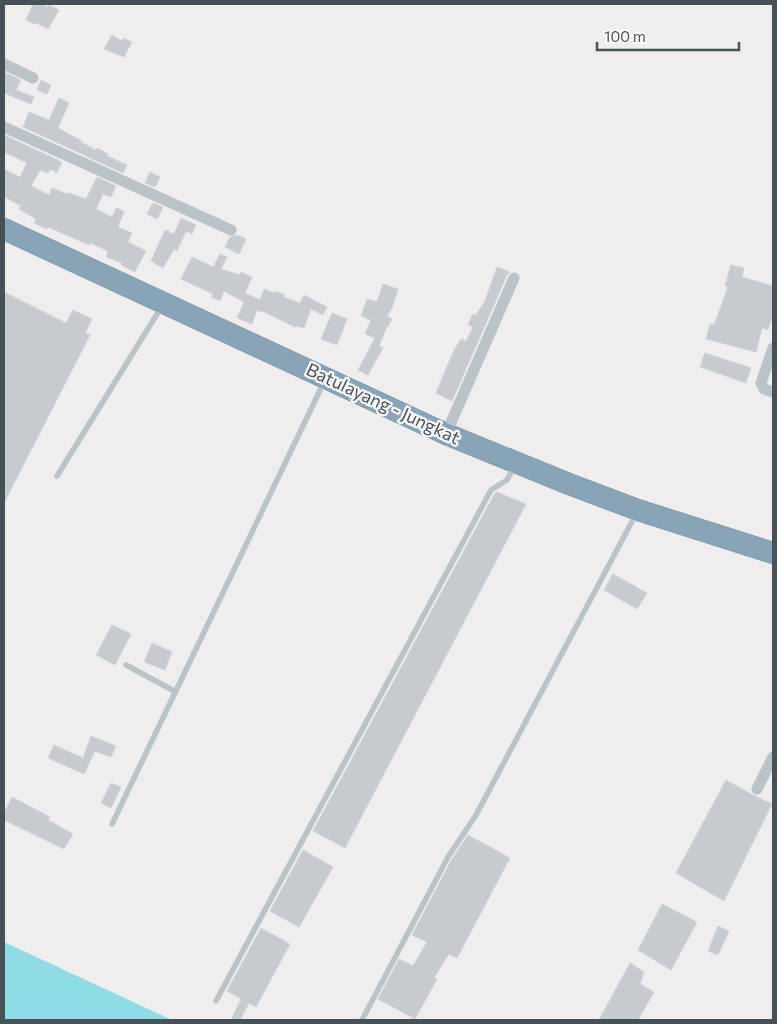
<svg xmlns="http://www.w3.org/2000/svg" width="777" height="1024" font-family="Commissioner,sans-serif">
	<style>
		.water { fill: #8edde4 }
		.building { fill: #c7cacf; stroke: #d1d4d8 }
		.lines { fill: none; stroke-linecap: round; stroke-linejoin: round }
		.highway-casing { stroke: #7390a4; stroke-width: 22 }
		.lane { stroke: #b9c3c8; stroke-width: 5.5 }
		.street { stroke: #b9c3c8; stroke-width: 11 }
		.highway { stroke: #88a5b8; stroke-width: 21 }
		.labels { text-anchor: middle; stroke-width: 4.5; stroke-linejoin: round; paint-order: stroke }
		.street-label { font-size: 18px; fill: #465258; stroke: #fff }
	</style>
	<rect width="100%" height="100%" fill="#efeded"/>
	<path class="water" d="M4 942 172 1020H4Z"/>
	<g class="building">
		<path d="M33 4H39L48 7 49 5 59 10 48 29 36 23 35 24 26 20Z"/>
		<path d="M112 35 122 41 124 38 132 42 124 57 104 49Z"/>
		<path d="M4 72 21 80 16 90 34 97 31 104 4 93Z"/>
		<path d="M41 80 51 85 47 94 37 90Z"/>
		<path d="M59 98 69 103 58 128 82 141 81 142 96 150 97 148 108 154 107 156 127 165 123 173 23 127 29 112 49 120Z"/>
		<path d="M4 135 62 162 57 173 50 169 48 173 40 170 31 186 49 195 52 188 67 194 68 193 86 199 97 177 116 186 111 197 103 194 96 209 112 217 116 208 124 211 118 227 132 233 128 242 146 251 135 272 121 265 122 263 106 257 108 251 90 243 89 245 48 227 47 229 34 223 36 219 19 209 21 206 4 197V169L20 177 27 163 4 152Z"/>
		<path d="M150 172 160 177 155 187 145 183Z"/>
		<path d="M153 203 163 207 157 219 147 214Z"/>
		<path d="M181 218 196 225 192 234 186 231 177 251 174 249 163 268 151 261 165 230 174 234Z"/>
		<path d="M237 235 246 239 239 254 225 247 230 237Z"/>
		<path d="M220 254 227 257 221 269 240 275 241 272 252 277 245 293 260 300 264 289 275 293 276 291 285 295 284 297 300 303 304 295 327 307 323 315 311 309 304 328 296 326 295 327 262 311V312L257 310 252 324 237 318 244 302 224 291 220 301 211 297 213 294 181 279 192 257 213 267Z"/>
		<path d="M731 265 744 268 742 277 773 286V315L768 330 762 328 756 352 706 339 710 324 714 325 728 287 725 286Z"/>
		<path d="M497 267 510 272 507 275 452 401 436 393 454 350 461 339 466 341 473 327 468 325 473 314 476 315 485 301Z"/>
		<path d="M383 284 398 289 392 308 387 316 392 319 388 327 387 326 379 346 383 348 368 375 358 370 375 338 365 334 371 320 361 316 367 299 377 302Z"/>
		<path d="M4 292 66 323 73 310 92 319 85 333 90 335 4 503Z"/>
		<path d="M332 313 347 319 337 345 321 339Z"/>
		<path d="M705 353 751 368 746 383 700 367Z"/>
		<path d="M497 492 526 504 345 848 313 831 495 493Z"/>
		<path d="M613 574 647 593 637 609 604 590Z"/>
		<path d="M112 625 131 634 115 665 96 655Z"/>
		<path d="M152 643 172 652 165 670 144 662Z"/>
		<path d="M91 736 116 746 111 757 95 751 84 774 48 758 54 745 83 758Z"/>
		<path d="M726 780 753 795 772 804 724 901 676 873Z"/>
		<path d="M111 783 121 787 111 808 101 803Z"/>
		<path d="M12 797 50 817 48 820 73 834 64 849 4 820V813Z"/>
		<path d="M468 835 510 858 457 958 449 954 434 978 437 979 415 1019 378 999 399 959 413 966 427 942 412 935 452 859Z"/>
		<path d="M303 850 333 867 299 927 270 911Z"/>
		<path d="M662 904 697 922 671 970 638 950Z"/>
		<path d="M718 926 729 931 718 955 708 951Z"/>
		<path d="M261 928 290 944 256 1007 249 1003 240 1020H237L232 1018 241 999 227 991Z"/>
		<path d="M630 963 644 972 640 984 654 992 638 1020H599Z"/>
	</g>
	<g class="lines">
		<g class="highway-casing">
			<path id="highway" d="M4 229 446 434 569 484 638 510 773 553"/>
		</g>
		<g class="lane">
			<path d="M57 476 162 306"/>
			<path d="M126 665 176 692"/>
			<path d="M112 824 324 382"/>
			<path d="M216 1001 491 490 507 480 514 467"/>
			<path d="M362 1020 448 857 476 815 636 514"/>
		</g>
		<g class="street">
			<path d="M4 64 33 78"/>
			<path d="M4 127 231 230"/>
			<path d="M773 348 761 383 764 389 773 392"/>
			<path d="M446 434 514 278"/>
			<path d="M757 789 773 757"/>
		</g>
		<use href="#highway" class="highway"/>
	</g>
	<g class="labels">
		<g class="street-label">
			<text transform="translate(383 404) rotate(25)" y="6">Batulayang - Jungkat</text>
		</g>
	</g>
	<rect width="777" height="1024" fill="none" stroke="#465258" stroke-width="10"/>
	<path d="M597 42v8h142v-8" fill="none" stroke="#465258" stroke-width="2.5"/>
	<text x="604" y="42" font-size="15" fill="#465258" stroke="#ffffff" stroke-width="4" paint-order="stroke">100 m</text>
</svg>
